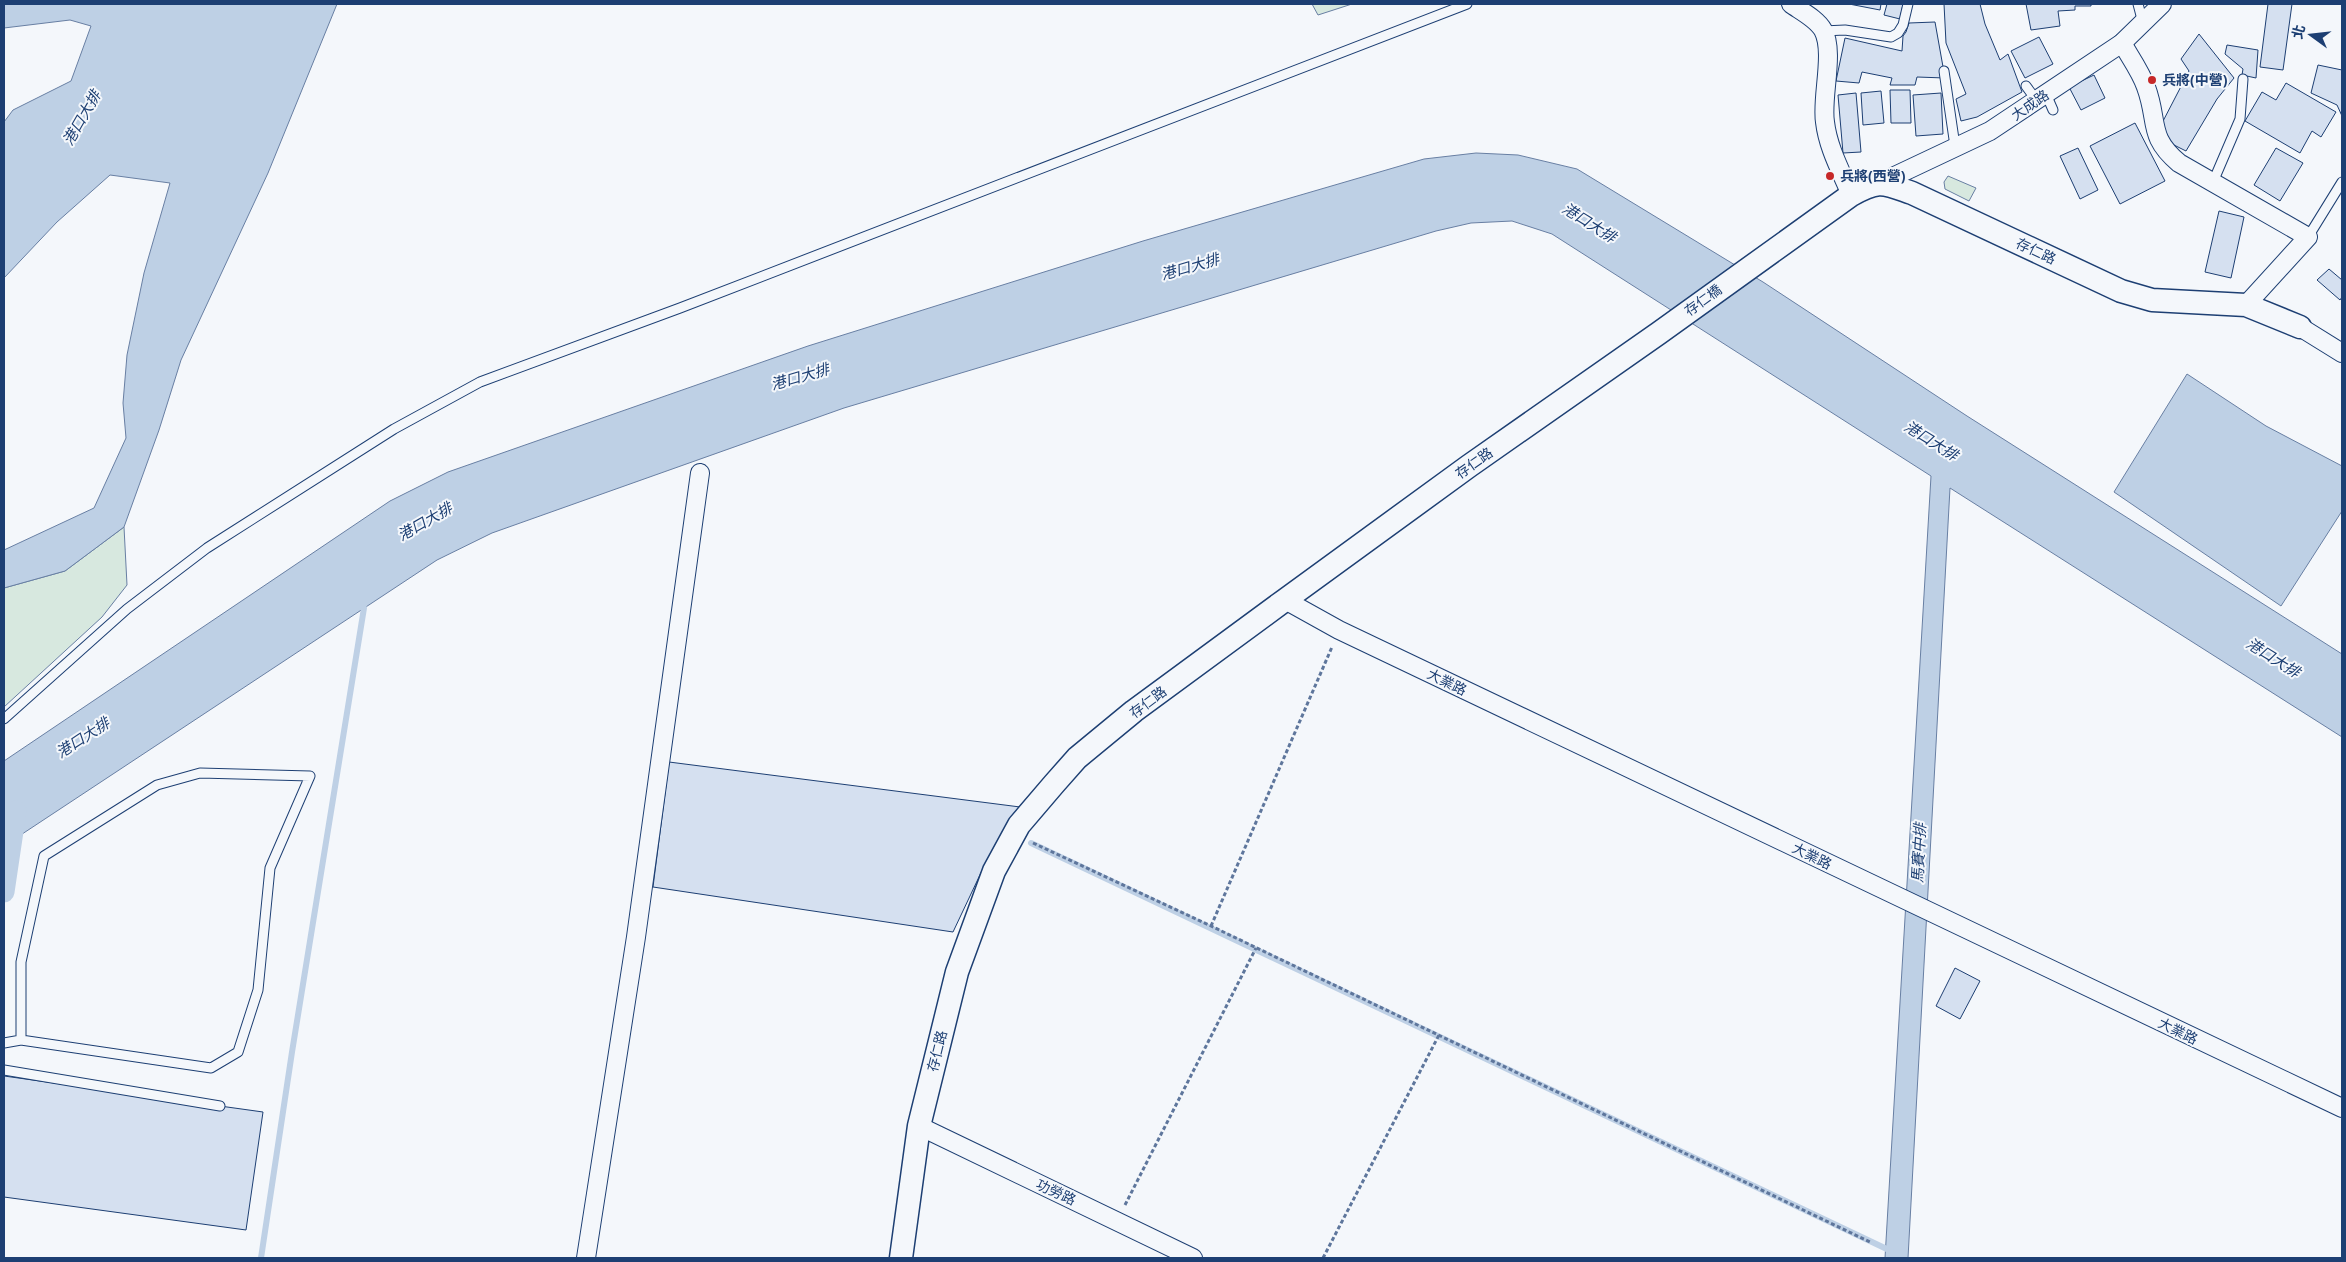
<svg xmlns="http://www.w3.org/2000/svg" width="2346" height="1262" font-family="'Open Sans','Noto Sans TC',sans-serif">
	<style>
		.green { fill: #d7e8df; stroke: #687fa3 }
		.water { fill: #bed0e5; stroke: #687fa3 }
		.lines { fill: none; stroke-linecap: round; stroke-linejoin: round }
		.stream { stroke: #bed0e5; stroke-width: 6 }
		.canal { stroke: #bed0e5; stroke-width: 21 }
		.building { fill: #d5e0f0; stroke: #1d3f73 }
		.service-casing { stroke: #1d3f73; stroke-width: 11 }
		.minor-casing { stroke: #1d3f73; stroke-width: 20 }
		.tertiary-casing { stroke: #1d3f73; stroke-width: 25 }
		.path { stroke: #5e769c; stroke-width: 3; stroke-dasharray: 4 2.5; stroke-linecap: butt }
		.service { stroke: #f4f7fb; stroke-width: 9 }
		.minor { stroke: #f4f7fb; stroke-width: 18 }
		.tertiary { stroke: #f4f7fb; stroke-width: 22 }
		.poi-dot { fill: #c62828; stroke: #f4f7fb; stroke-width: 2 }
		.labels { text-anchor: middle; stroke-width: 4; stroke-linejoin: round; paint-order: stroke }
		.poi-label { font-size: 14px; font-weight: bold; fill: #1d3f73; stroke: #f4f7fb; text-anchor: start }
		.street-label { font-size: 14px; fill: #1d3f73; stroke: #f4f7fb }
		.water-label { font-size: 15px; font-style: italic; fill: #1d3f73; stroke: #f4f7fb }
	</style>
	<rect width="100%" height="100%" fill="#f4f7fb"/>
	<g class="green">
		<path d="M1312 4H1352L1318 15Z"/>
		<path d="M1948 176 1976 188 1969 201 1945 189 1944 182Z"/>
		<path d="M124 527 127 585 102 617 4 707V588L65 571Z"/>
	</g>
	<g class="water">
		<path d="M4 4H337L268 173 181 360 159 430 124 527 65 571 4 588V550L94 508 126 438 123 403 127 355 144 273 170 183 110 175 57 222 4 278V122L13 110 71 81 91 26 70 20 4 28Z"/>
		<path d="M1476 153 1518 155 1577 169 1763 282 1967 416 2342 654V737L1950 488 1908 1258H1885L1931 476 1552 234 1512 221 1471 223 1436 231 844 408 492 533 437 560 4 846V761L390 501 448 472 808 346 1143 241 1424 159Z"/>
		<path d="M2187 374 2266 426 2342 466V511L2281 606 2114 492Z"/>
	</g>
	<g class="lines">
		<g class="stream">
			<path d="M1031 843 1891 1251"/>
			<path d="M261 1258 292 1052 364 608"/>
		</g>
		<path class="canal" d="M4 892 16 811"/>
	</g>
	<g class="building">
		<path d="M1849 4H1881L1880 10Z"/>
		<path d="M1887 4H1903L1900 19 1884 15Z"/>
		<path d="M1944 4H1980L1985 24 2000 60 2008 54 2022 92 1977 117 1961 121 1956 99 1966 94 1946 43Z"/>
		<path d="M2026 4H2091V6H2075V10L2058 11 2060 26 2031 30Z"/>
		<path d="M2268 4H2292L2283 70 2260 67Z"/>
		<path d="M1935 22 1945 78 1917 77 1915 85H1890L1892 78 1862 72 1859 83 1836 81 1845 38 1902 51 1903 36 1906 32 1909 23Z"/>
		<path d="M2199 34 2234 78 2217 99 2186 151 2168 142 2161 125 2189 71 2181 59Z"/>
		<path d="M2039 37 2053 64 2025 78 2011 51Z"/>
		<path d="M2227 45 2258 50 2256 78 2242 75 2243 69 2225 54Z"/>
		<path d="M2318 65 2342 70V116L2337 105 2311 93Z"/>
		<path d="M2094 75 2105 98 2081 110 2069 87Z"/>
		<path d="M2286 83 2336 112 2321 137 2312 131 2300 153 2245 121 2262 92 2276 100Z"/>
		<path d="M1890 90H1910L1911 123H1891Z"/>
		<path d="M1881 91 1884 123 1863 125 1861 93Z"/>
		<path d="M1856 93 1861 152 1843 153 1838 95Z"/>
		<path d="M1941 93 1943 134 1916 136 1913 95Z"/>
		<path d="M2135 123 2165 181 2120 204 2090 146Z"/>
		<path d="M2078 148 2098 190 2080 199 2060 156Z"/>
		<path d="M2276 148 2303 163 2280 201 2254 185Z"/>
		<path d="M1832 172 1834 179H1827L1825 174Z"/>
		<path d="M2219 211 2244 217 2231 278 2205 272Z"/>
		<path d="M2329 269 2342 280V297L2340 300 2317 280Z"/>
		<path d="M669 762 1020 807 987 860 953 932 653 887Z"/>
		<path d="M1955 968 1980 981 1960 1019 1936 1006Z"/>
		<path d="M4 1076 263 1112 246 1230 4 1197Z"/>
	</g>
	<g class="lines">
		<g class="service-casing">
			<g id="service">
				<path d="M2138 4 2143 23"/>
				<path d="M1823 31 1845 30 1891 37 1898 33 1903 25 1908 4"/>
				<path d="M1944 71 1955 146"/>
				<path d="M2026 86 2037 101"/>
				<path d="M2046 94 2053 110"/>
				<path d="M2213 182 2240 119 2243 79"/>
				<path d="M2308 237 2342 182"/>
				<path d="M4 719 127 609 207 548 394 429 480 382 680 308 1467 4"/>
				<path d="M4 1043 21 1040 211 1068 238 1052 258 990 270 868 310 776 200 773 157 785 44 856 21 962V1040"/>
				<path d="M4 1070 220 1106"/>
			</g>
		</g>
		<g class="minor-casing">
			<g id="minor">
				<path d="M1791 4C1801 11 1817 19 1823 30 1835 52 1821 98 1825 122 1828 148 1841 171 1851 195"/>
				<path d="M2122 43C2130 57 2141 72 2146 87 2159 122 2147 136 2179 163L2308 237 2246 305"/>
				<path d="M1882 182 1990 131 2122 43 2162 4"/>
				<path d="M2300 327 2342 353"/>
				<path d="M1285 600 1339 630 2342 1108"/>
				<path d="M919 1126 1193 1258"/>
				<path d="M586 1258 636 937 700 473"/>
			</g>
		</g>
		<g class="tertiary-casing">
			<path id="tertiary" d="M901 1258 919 1126 957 972 994 871 1019 825 1054 784 1077 758 1134 711 1285 600 1469 466 1659 333 1851 195C1880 179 1883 183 1912 193L2121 291 2152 300 2246 305 2300 327"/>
		</g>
		<g class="path">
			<path d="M1033 843 1211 926 1870 1242"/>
			<path d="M1211 926 1332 647"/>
			<path d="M1125 1205 1256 948"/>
			<path d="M1323 1258 1439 1035"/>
		</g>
		<use href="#service" class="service"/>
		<use href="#minor" class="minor"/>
		<use href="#tertiary" class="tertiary"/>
	</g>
	<g class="poi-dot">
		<circle cx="2152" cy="80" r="5"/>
		<circle cx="1830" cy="176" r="5"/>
	</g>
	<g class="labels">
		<g class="poi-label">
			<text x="2162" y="85">兵將(中營)</text>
			<text x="1840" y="181">兵將(西營)</text>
		</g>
		<g class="street-label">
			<text transform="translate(2030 105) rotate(-34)" y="5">大成路</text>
			<text transform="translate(2036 251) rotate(25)" y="5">存仁路</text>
			<text transform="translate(1703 300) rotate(-36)" y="5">存仁橋</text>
			<text transform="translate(1474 463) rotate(-35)" y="5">存仁路</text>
			<text transform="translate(1447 682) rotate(26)" y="5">大業路</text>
			<text transform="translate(1148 702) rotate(-37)" y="5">存仁路</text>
			<text transform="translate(1812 856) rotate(26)" y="5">大業路</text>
			<text transform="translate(2178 1031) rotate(26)" y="5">大業路</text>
			<text transform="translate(937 1051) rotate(-76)" y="5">存仁路</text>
			<text transform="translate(1056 1192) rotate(25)" y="5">功勞路</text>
		</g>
		<g class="water-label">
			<text transform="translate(82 118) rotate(-60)" y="5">港口大排</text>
			<text transform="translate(1589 223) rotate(32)" y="5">港口大排</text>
			<text transform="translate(1190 267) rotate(-16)" y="5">港口大排</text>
			<text transform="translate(800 377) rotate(-16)" y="5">港口大排</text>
			<text transform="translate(1931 441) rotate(32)" y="5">港口大排</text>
			<text transform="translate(425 522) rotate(-30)" y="5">港口大排</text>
			<text transform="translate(2273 658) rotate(32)" y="5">港口大排</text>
			<text transform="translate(83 738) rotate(-33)" y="5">港口大排</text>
			<text transform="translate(1919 853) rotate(-87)" y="5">馬賽中排</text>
		</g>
	</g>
	<rect width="2346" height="1262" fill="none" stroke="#1d3f73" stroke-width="10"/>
	<g transform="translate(2311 35) rotate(285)" stroke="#f4f7fb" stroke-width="4" paint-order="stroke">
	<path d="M0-4L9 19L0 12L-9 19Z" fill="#1d3f73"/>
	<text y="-8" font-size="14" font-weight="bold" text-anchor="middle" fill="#1d3f73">北</text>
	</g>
</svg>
